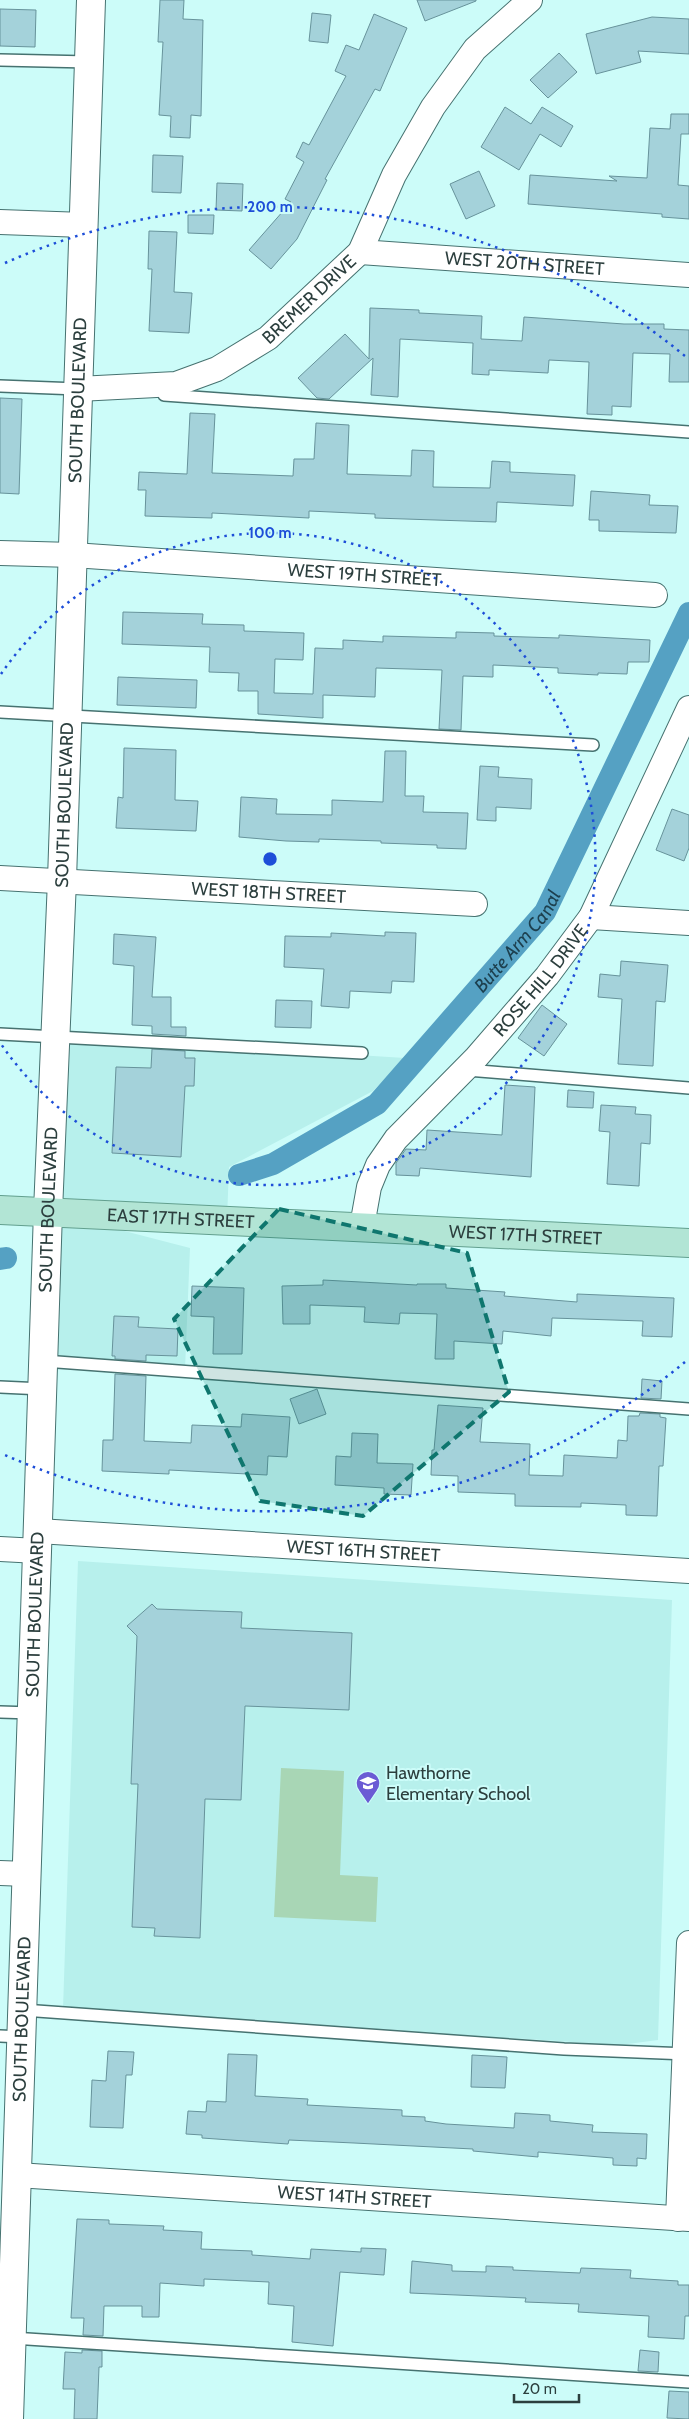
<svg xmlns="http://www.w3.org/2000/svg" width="689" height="2419" font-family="Cabin,sans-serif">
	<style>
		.built { fill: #b7f0ec }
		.green { fill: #a8d6b5 }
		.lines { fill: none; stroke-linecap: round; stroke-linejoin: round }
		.canal { stroke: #55a1c3; stroke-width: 22 }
		.building { fill: #a4d2da; stroke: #67939b }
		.lane-casing { stroke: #467270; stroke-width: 14 }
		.street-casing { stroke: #467270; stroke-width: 26 }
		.secondary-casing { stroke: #467270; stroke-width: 30 }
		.primary-casing { stroke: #629f8e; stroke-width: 30 }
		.lane { stroke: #fff; stroke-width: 11 }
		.street { stroke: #fff; stroke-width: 24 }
		.secondary { stroke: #fff; stroke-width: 28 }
		.primary { stroke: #b2e5d5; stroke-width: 28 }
		.marked { fill: #0f766e; fill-opacity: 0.2; stroke: #0f766e; stroke-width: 4; stroke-dasharray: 10 6; stroke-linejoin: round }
		.ring { fill: none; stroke: #1d4ed8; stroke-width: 2.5; stroke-dasharray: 2.5 5 }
		.labels { text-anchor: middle; stroke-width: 4; stroke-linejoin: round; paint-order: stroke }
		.street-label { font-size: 18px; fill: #2c3f3e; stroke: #ccfcf9 }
		.poi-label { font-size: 18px; fill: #2c3f3e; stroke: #ccfcf9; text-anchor: start }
		.water-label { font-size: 19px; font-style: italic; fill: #1d404f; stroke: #ccfcf9 }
		.centre { fill: #1d4ed8; stroke: #ccfcf9; stroke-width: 2.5 }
		.ring-label { font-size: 15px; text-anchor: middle; font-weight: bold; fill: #1d4ed8; stroke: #ccfcf9; stroke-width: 4; stroke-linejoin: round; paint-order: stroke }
	</style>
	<rect width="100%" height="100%" fill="#ccfcf9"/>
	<g class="built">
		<path d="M54 1036 405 1058 373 1091 229 1167 227 1219 51 1212 190 1248 185 1370 44 1361Z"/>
		<path d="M78 1561 672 1600 658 2040 620 2045 63 2009Z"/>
	</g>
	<path class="green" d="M281 1768 344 1771 340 1875 378 1877 376 1922 274 1917Z"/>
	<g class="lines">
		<g class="canal">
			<path id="s1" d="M239 1175 273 1164 377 1104 545 912 689 613"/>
			<path d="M0 1259 6 1258"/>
		</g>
	</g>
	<g class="building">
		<path d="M160 0H184L183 19 203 20 201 116 191 115 190 138 170 137 171 116 159 115 163 42H158Z"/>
		<path d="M417 0H476V1L425 21Z"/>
		<path d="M0 9 36 10 35 47 0 46Z"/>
		<path d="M312 13 331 15 328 43 309 41Z"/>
		<path d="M374 14 407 28 380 91 375 89 325 179 327 180 297 239 271 269 249 250 291 202 285 199 304 162 296 157 303 142 309 145 346 76 335 71 346 45 359 50Z"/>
		<path d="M652 17 689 19V54L638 51 641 62 596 74 586 34Z"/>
		<path d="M559 53 577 72 548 98 530 80Z"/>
		<path d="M505 107 531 124 542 107 573 126 561 147 540 134 519 170 481 147Z"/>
		<path d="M671 114H689V134H681L678 185 689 186V219L662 217V214L528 204 530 175 617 181 609 176 647 178 650 128 670 129Z"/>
		<path d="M153 155 183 156 181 193 152 192Z"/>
		<path d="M479 171 495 206 466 219 450 184Z"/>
		<path d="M217 183 243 184 242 211 216 210Z"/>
		<path d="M188 215H214L213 234 188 233Z"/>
		<path d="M149 231 177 232 174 292 192 293 189 333 149 331 152 269H148Z"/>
		<path d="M370 308 419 310V313L482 316 481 339 522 341 524 317 624 324H664V329L689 330V382H669L670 354 633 353 631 407 612 406V415L587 414 589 362 549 360 548 373 489 370V375L472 374 473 343 400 339 398 397 371 395 373 358 329 399 317 398 298 378 345 334 369 359Z"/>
		<path d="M0 398 22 399 19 494 0 493Z"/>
		<path d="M190 413 215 414 212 473 293 476 294 459H314L316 423 349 425 347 474 411 476 412 450 434 451 433 487 490 488 492 461 510 462V472L575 475 573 506 497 502 496 522 375 518V514L309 511V518L212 513V518L145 516 146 490H138L139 472 187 474Z"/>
		<path d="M591 491 650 495 649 505 678 506 676 533 599 531V520H589Z"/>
		<path d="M123 612 203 614 202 624 244 625V631L304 633 303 660 275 659 274 693 313 694 315 648 343 649V640L383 642V636L456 638V632L494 633V636L559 638V635L650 640 649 662H628L627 674 598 673V675L558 673V668L493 665V677L463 676 461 730 439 729 442 670 376 668 375 697 323 695V718L258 714V691H238L239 673 209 672 210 647 122 644Z"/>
		<path d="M118 677 197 680 196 708 117 705Z"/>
		<path d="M124 748 176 750 175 800 198 801 196 831 116 828 118 797 123 798Z"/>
		<path d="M385 751H406L405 796H424L423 812 468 813 466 849 437 848V845L381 843V841L319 839V842L286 841 239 837 241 797 277 799 276 814 332 815V800L383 802Z"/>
		<path d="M480 766 499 767 498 777 532 779 531 809 496 807V821L477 820Z"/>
		<path d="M672 809 689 815V848L684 861 656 850Z"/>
		<path d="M385 932 416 933 414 982 392 981 391 993 350 991 349 1008 321 1006 324 969 284 967 285 936 331 937V933L385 936Z"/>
		<path d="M114 934 156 937 152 997H171V1027H186V1036L152 1034V1026L132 1025 134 966 113 964Z"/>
		<path d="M621 961 668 965 665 1002 656 1001 653 1066 618 1064 622 999 598 997 600 974 620 976Z"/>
		<path d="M276 1000 312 1001 311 1028 275 1027Z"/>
		<path d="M542 1005 567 1024 544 1056 518 1038Z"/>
		<path d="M152 1049 185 1051V1058H195L194 1086H185L181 1157 112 1153 116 1067 151 1068Z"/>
		<path d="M505 1085 535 1087 531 1177 420 1168 419 1176 396 1175V1163L406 1149 426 1150 427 1130 502 1135Z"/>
		<path d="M568 1090 594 1092 593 1108 567 1107Z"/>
		<path d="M601 1105 636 1107 635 1114 651 1115 650 1144 641 1143 639 1186 607 1184 610 1132 599 1131Z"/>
		<path d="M323 1280 417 1285V1284H446V1288L505 1292 504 1296 577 1302V1294L674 1298 672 1337 642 1336 643 1321 552 1318 551 1336 503 1331 502 1344 454 1341V1359H435L437 1314 400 1313 399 1324 364 1322 365 1307 310 1305V1324H283L282 1286 323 1285Z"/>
		<path d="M192 1286 244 1288 242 1354H213L214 1317 191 1316Z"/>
		<path d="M114 1316 139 1317 138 1327 178 1329 177 1356 146 1355V1361L115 1359V1356H112Z"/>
		<path d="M115 1374 146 1376 144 1441 191 1443 192 1425 241 1427 242 1414 290 1417 287 1457 268 1456 267 1475 169 1470V1474L102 1471 103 1440H113Z"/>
		<path d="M642 1379 662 1381 661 1399 641 1398Z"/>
		<path d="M317 1389 326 1414 299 1424 290 1399Z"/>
		<path d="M438 1405 483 1408 480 1442 530 1444 529 1475 563 1476 564 1455 617 1458 618 1440 627 1441 628 1416H639L640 1413 660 1414V1417L666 1418 663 1466H659L657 1516 626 1515V1505L581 1503V1507L515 1506V1494L458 1492V1476L431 1475 432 1450H434Z"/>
		<path d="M352 1433 378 1434 377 1463 413 1464 411 1495 384 1494V1488L335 1485 336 1456 351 1457Z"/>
		<path d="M152 1604 157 1609 242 1612 241 1628 352 1633 349 1710 245 1706 241 1800 205 1799 200 1938 154 1936 155 1928 132 1927 138 1784H131L137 1636 127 1626Z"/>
		<path d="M108 2051 134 2052 132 2075H126L123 2128 90 2127 92 2080 106 2081Z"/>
		<path d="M228 2054 257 2055 255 2096 308 2099 307 2105 402 2110V2116L425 2117V2121L446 2124 514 2128 515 2113 550 2115V2121L593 2125 592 2132 647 2134 646 2159 637 2158V2166L613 2165V2158L538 2152V2157L473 2151V2149L354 2143 289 2140 288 2144 259 2142 202 2138V2135L186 2134 188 2111 206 2112 207 2101 226 2102Z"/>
		<path d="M472 2055 507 2057 505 2088 471 2087Z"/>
		<path d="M77 2219 109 2220V2224L164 2226 163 2230 202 2232 201 2249 252 2251V2255L310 2259 311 2249 361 2252V2248L386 2249 384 2275 340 2272 333 2346 292 2342 294 2306 268 2304 269 2282 204 2279V2286L160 2283 159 2317H142V2306H104L103 2336 83 2335 84 2318H71Z"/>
		<path d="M412 2261 452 2265V2271L486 2272V2266L513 2267V2270L580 2273 581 2268 631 2270 630 2278 678 2281V2285H689V2316H685L684 2339 648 2337 649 2316 578 2312 579 2304 525 2302 526 2298 410 2293Z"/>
		<path d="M82 2350 102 2351V2367H99L97 2419H74L75 2389H63L65 2352 82 2353Z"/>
		<path d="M640 2350 659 2352 658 2372 638 2371Z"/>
		<path d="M669 2391 689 2392V2419L667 2418Z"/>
	</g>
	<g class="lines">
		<g class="lane-casing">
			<g id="lane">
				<path d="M0 60 89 62"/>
				<path d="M0 386 78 389"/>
				<path d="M164 395 689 432"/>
				<path d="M0 712 593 745"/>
				<path d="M0 1034 362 1053"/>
				<path d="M467 1070 689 1088"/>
				<path d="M44 1361 689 1409"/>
				<path d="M0 1387 43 1389"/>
				<path d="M0 1712 32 1713"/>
				<path d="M23 2010 564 2049 687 2054"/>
				<path d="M0 2036 22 2037"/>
				<path d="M12 2338 689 2382"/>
			</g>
		</g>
		<g class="street-casing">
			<g id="street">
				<path d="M0 222 84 225"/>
				<path id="s2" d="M360 252 689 275"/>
				<path id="s3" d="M78 389 176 384 217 369 268 338 360 252 394 175 433 107 475 49 530 0"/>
				<path id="s4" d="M0 553 73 555 655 595"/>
				<path id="s5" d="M0 878 475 904"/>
				<path d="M591 917 689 923"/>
				<path id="s6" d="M362 1226 369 1187 378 1165 396 1139 475 1059 547 976 591 917 689 708"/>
				<path id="s7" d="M38 1531 689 1571"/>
				<path d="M0 1549 38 1551"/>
				<path d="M0 1873 27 1874"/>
				<path id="s8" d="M17 2175 689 2219"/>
				<path d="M678 2219 689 1943"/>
			</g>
		</g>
		<g class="secondary-casing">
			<g id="secondary">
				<path id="s9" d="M9 2419 48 1211 62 880 91 0"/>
			</g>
		</g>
		<g class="primary-casing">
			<g id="primary">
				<path id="s10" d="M0 1210 689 1243"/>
			</g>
		</g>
		<use href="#lane" class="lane"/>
		<use href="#street" class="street"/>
		<use href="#secondary" class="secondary"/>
		<use href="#primary" class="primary"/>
	</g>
	<path class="marked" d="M279 1209 467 1253 509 1392 363 1516 260 1501 174 1319Z"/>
	<g class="ring">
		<path d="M1 674A326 326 0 1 1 1 1044"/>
		<path d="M685 1362A652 652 0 0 1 5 1455M5 263A652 652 0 0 1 685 356"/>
	</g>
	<defs>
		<g id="school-pin" transform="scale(1.25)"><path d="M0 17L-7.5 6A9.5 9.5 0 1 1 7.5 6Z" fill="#6b5bd4" stroke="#ccfcf9"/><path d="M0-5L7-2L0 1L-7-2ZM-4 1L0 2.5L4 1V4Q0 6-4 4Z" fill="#fff"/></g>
	</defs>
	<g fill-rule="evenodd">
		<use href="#school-pin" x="368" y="1783"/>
	</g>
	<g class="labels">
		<g class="street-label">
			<text dy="6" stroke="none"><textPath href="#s2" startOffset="165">WEST 20TH STREET</textPath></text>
			<text dy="6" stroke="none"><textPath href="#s3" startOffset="258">BREMER DRIVE</textPath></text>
			<text dy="6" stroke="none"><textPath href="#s9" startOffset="2020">SOUTH BOULEVARD</textPath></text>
			<text dy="6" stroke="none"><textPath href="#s4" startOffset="365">WEST 19TH STREET</textPath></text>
			<text dy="6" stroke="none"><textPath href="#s9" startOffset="1615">SOUTH BOULEVARD</textPath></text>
			<text dy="6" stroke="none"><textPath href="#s5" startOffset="269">WEST 18TH STREET</textPath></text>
			<text dy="6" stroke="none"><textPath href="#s6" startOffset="310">ROSE HILL DRIVE</textPath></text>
			<text dy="6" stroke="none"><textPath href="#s9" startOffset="1210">SOUTH BOULEVARD</textPath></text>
			<text dy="6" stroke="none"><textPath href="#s10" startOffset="181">EAST 17TH STREET</textPath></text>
			<text dy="6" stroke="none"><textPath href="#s10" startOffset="526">WEST 17TH STREET</textPath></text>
			<text dy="6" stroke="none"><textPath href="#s7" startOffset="326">WEST 16TH STREET</textPath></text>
			<text dy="6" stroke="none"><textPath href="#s9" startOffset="805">SOUTH BOULEVARD</textPath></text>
			<text dy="6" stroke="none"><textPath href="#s9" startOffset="400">SOUTH BOULEVARD</textPath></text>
			<text dy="6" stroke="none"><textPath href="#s8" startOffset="338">WEST 14TH STREET</textPath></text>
		</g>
		<g class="poi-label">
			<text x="386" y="1779">Hawthorne<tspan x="386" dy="21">Elementary School</tspan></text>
		</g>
		<g class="water-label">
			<text dy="7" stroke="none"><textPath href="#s1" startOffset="371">Butte Arm Canal</textPath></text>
		</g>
	</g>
	<circle cx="270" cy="859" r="8" class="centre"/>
	<g class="ring-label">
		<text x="270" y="212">200 m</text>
		<text x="270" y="538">100 m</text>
	</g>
	<path d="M514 2394v8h65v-8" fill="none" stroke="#2c3f3e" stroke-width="2.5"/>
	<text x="522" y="2394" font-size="15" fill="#2c3f3e" stroke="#ccfcf9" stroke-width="4" paint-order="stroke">20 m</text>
</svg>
